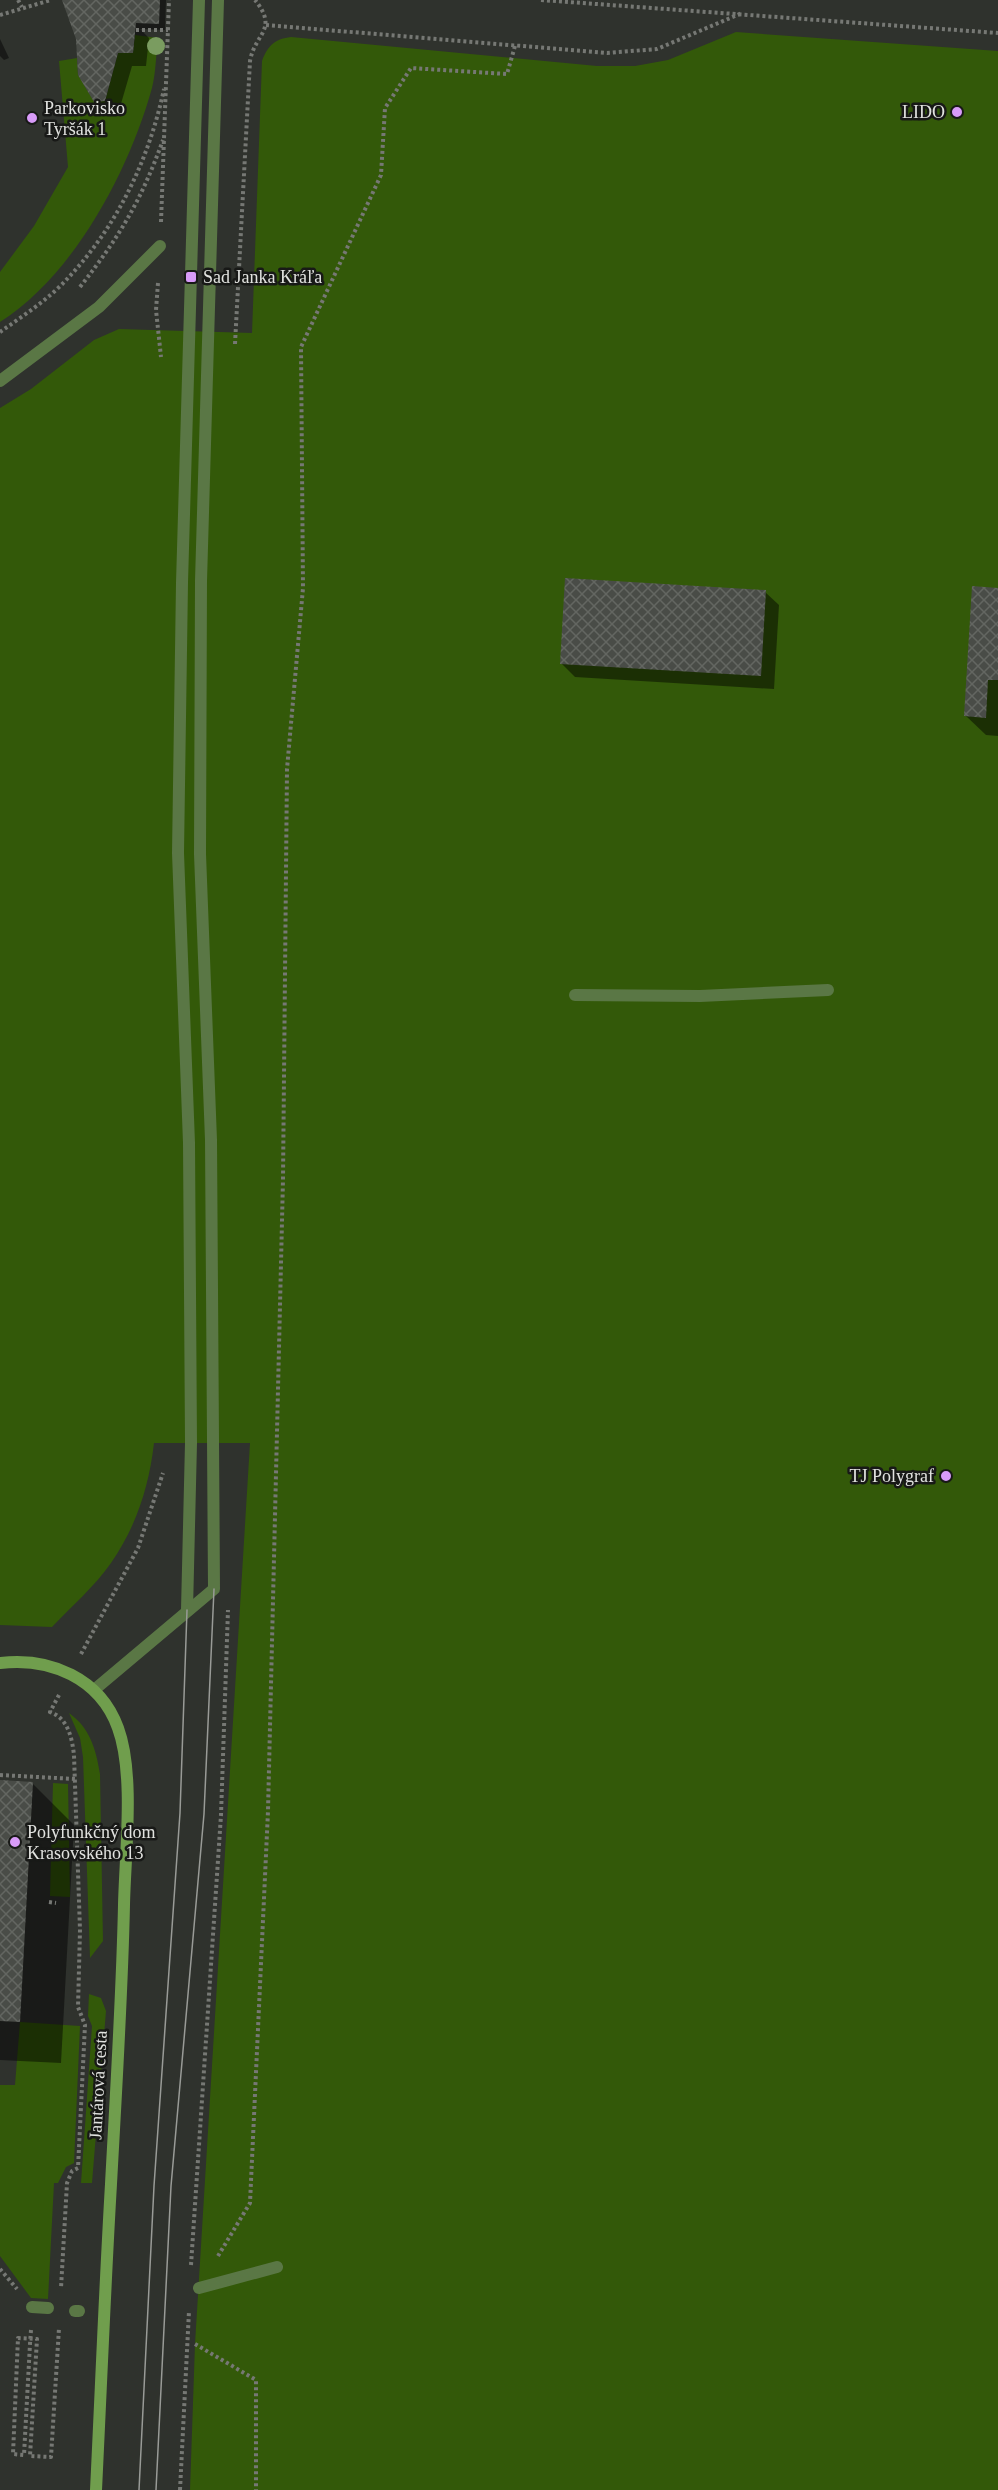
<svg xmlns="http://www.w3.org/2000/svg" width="998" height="2490" font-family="Georgia,serif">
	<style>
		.grass { fill: #335909 }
		.shadow { fill: #0007 }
		.building { fill: url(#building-cross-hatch) }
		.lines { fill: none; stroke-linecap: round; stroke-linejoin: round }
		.path { stroke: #767874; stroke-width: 4; stroke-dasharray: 3 3; stroke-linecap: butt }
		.lane { stroke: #5a7745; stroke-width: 12 }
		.secondary { stroke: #709e4d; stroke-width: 12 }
		.tram { stroke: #999b97; stroke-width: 1.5 }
		.tree { fill: #7a9c60 }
		.poi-dot { fill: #d89bf8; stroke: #181917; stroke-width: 2 }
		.labels { text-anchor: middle; stroke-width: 5; stroke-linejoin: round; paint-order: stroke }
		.poi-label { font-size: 18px; fill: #e1e2df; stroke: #181917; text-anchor: start }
		.street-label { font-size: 18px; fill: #e1e2df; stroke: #181917 }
	</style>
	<defs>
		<pattern id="building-cross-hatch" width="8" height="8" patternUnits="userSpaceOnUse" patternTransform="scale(1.5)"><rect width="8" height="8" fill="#494c47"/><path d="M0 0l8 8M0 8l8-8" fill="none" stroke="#636661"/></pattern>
	</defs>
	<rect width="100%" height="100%" fill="#2f322d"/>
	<g class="grass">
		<path d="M736 32 998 51V2490H190L195 2344 250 1443H154C149 1487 136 1527 111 1563 95 1586 71 1607 52 1627L0 1625V408L31 389 94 340 119 329 252 333 262 61C268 45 275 39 291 37L597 66H635L668 60Z"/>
		<path d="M135 35 158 38C156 54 156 72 152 88 129 171 74 275 0 322V272L34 226 68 167 59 61 77 58 78 75 94 101H105L118 53H133Z"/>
		<path d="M69 1713C90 1728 96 1749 100 1774L103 1941 90 1958 83 1757 80 1738Z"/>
		<path d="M53 1783 68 1784 70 1897 50 1896Z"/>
		<path d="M89 1994 101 1998 106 2011 92 2183H81L92 2026 88 2016Z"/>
		<path d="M20 2022 80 2026 74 2163 66 2167 58 2183H54L48 2299 31 2298 0 2256V2085H15Z"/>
	</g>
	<g class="shadow">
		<path d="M64 0H166L165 30 140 29 149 38 146 66H132L118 114H109L96 101Z"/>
		<path d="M0 39 9 58 4 60 0 56Z"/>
		<path d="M998 589V736L986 735 966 716Z"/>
		<path d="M765 592 779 605 774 689 575 677 561 663Z"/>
		<path d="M0 1782 33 1784 74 1825 61 2063 0 2060Z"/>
	</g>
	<g class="building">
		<path d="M62 0H160L159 24 136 23 133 53H118L105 101 94 102 78 75 76 39Z"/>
		<path d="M565 578 766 590 761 676 560 664Z"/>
		<path d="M972 586 998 588V680H988L986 718 964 716Z"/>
		<path d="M0 1780 33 1782 20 2022 0 2021Z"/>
	</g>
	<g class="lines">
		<g class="path">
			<path d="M18 0 22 7"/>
			<path d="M541 0 998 33"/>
			<path d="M0 15 51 0"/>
			<path d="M266 25 607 53 657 49 742 13"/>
			<path d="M136 30H168"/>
			<path d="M161 222 169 0"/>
			<path d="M158 283 156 310 161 357"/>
			<path d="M80 287C120 236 141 201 163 140"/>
			<path d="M0 332C23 316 49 299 68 278 118 225 149 159 164 89"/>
			<path d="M235 344 250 61C255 33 279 30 255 0"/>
			<path d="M81 1654 138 1548 163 1473"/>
			<path d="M59 1695 50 1712C68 1718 72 1738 74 1755L80 1930 78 2007 85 2025 78 2168 72 2171 67 2183 61 2288"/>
			<path d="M0 1775 75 1779"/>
			<path d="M49 1902 56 1903"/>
			<path d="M218 2256 250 2203 268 1811 283 1179 287 769 303 588 301 347 381 175 385 108 411 68 507 74 515 46"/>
			<path d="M191 2265 221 1815 228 1610"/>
			<path d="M0 2269 17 2289"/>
			<path d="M31 2330 30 2344 24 2455 13 2454 18 2338 37 2339 30 2456 51 2457 59 2328"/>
			<path d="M195 2344 256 2380V2490"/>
			<path d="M180 2490 189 2311"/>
		</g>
		<g class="lane">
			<path d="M0 381 99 307 160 246"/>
			<path d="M575 995 700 996 828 990"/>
			<path d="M187 1610 191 1443 189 1143 178 853 182 583 199 0"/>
			<path d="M94 1690 214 1589 211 1140 200 854 201 581 218 0"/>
			<path d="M199 2288 277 2267"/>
			<path d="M32 2307 48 2308"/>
			<path d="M75 2311H79"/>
		</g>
		<path class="secondary" d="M0 1663C50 1657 100 1678 118 1728 135 1774 125 1854 124 1905 122 1998 116 2091 111 2184 105 2286 101 2388 96 2490"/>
		<g class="tram">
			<path d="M139 2490 154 2186 180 1813 187 1610"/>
			<path d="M156 2490 171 2186 204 1814 214 1589"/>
		</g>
	</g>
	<circle class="tree" cx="156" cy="46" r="9"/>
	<g class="poi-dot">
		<circle cx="957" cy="112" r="6"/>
		<circle cx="32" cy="118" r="6"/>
		<rect x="185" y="271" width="12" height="12" rx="3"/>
		<circle cx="946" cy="1476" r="6"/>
		<circle cx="15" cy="1842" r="6"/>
	</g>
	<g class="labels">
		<g class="poi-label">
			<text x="44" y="114">Parkovisko<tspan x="44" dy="21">Tyršák 1</tspan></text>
			<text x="945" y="118" text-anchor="end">LIDO</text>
			<text x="203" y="283">Sad Janka Kráľa</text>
			<text x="934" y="1482" text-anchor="end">TJ Polygraf</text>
			<text x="27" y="1838">Polyfunkčný dom<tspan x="27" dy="21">Krasovského 13</tspan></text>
		</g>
		<g class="street-label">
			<text transform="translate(98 2085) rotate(-87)" y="6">Jantárová cesta</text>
		</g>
	</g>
</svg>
